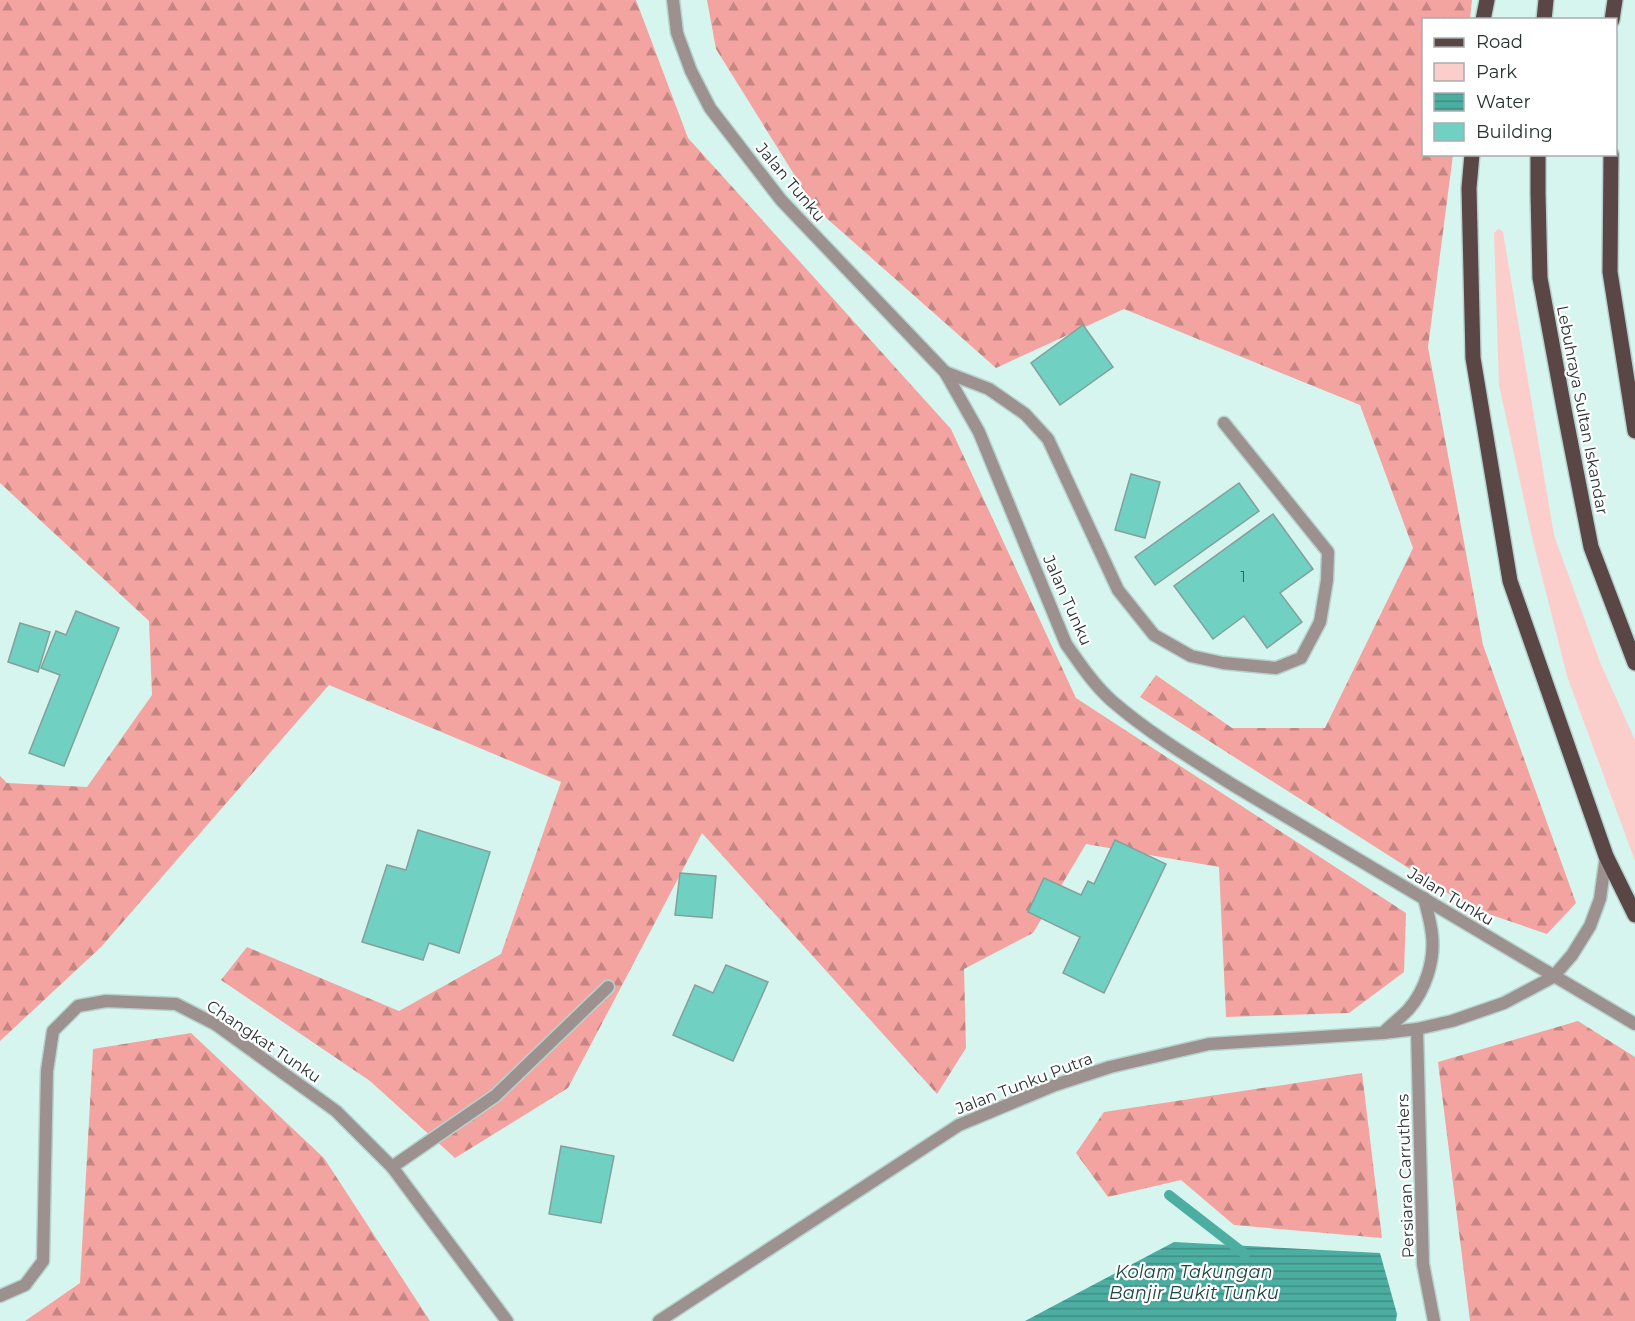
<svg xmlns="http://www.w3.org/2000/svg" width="1635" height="1321" font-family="Montserrat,sans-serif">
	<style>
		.green { fill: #fccecb }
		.forest { fill: url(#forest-firs) }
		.water { fill: url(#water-rules) }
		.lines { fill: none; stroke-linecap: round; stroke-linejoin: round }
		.stream { stroke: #4caea1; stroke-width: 10 }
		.building { fill: #70d0c2; stroke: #83a09a; stroke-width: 1.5 }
		.service-casing { stroke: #b7d2cd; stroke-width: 15 }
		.minor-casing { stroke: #b7d2cd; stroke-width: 15 }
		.primary-casing { stroke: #b7d2cd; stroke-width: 18 }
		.service { stroke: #9d9190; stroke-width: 12 }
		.minor { stroke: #9d9190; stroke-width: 12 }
		.primary { stroke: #5a4645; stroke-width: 15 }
		.labels { text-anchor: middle; stroke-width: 4.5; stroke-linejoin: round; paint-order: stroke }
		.number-label { font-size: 14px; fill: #395a55 }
		.street-label { font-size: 16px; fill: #273331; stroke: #fff }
		.water-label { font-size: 18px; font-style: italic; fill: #1b4741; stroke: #fff }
	</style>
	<defs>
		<pattern id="forest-firs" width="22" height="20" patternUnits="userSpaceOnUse" patternTransform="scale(1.5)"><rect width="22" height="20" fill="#f3a4a0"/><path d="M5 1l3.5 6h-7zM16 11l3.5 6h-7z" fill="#c58683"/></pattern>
		<pattern id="water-rules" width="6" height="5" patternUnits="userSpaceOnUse" patternTransform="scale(1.5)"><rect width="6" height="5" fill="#4caea1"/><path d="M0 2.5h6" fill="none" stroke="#3f8e84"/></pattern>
	</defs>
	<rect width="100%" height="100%" fill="#d7f5ef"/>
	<path class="green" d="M1498 229H1500L1503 232 1554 535 1600 662 1635 740V861L1567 676 1533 541 1499 385 1494 233Z"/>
	<g class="forest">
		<path d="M0 0H636L688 138 951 429 1076 698 1406 913 1404 972 1349 1013 1226 1017 1219 867 1086 844 1033 933 964 969 966 1048 937 1094 702 833 568 1088 455 1158 370 1081 221 980 247 947 399 1011 501 954 561 782 329 685 101 947 0 1041V776L7 783 87 787 152 695 149 621 0 483Z"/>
		<path d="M707 0H1472L1470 19 1424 20V154L1453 155 1428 347 1483 645 1576 903 1547 934 1471 908 1140 697 1156 675 1232 728H1325L1413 548 1360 405 1124 309 996 368 815 208 716 49Z"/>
		<path d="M1578 1021 1635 1057V1321H1470L1438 1062Z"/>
		<path d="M191 1033 324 1158 430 1321H25L80 1283 93 1049Z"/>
		<path d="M1362 1073 1382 1238 1234 1225 1181 1180 1108 1197 1076 1153 1104 1112Z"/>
	</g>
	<path class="water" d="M1174 1242 1380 1253 1397 1314 1396 1321H1025Z"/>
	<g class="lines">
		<path class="stream" d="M1169 1195 1245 1254"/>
	</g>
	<g class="building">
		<path d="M1083 325 1113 367 1060 405 1031 363Z"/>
		<path d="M1131 474 1160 482 1145 538 1115 530Z"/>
		<path d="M1239 483 1259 511 1155 585 1135 557Z"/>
		<path d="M1273 514 1313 569 1280 593 1302 622 1267 648 1244 616 1213 639 1174 586Z"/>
		<path d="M76 611 119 628 64 766 29 753 60 675 41 668 56 631 66 635Z"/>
		<path d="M20 623 50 632 38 672 8 662Z"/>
		<path d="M418 830 490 852 459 953 429 943 423 960 362 942 387 865 406 870Z"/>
		<path d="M1115 840 1166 864 1104 993 1063 973 1080 937 1028 912 1044 878 1081 895 1088 881 1094 884Z"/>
		<path d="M680 873 716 876 712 918 675 915Z"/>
		<path d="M726 965 768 982 733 1061 673 1035 695 985 713 993Z"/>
		<path d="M561 1146 614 1156 601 1223 549 1214Z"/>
	</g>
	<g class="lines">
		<g class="service-casing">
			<g id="service">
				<path d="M945 372 989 389 1025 414 1048 439 1118 590 1154 635 1191 656 1223 663 1276 668 1301 658 1320 622 1327 580 1328 552 1224 423"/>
				<path d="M392 1167 495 1096 608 987"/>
			</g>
		</g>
		<g class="minor-casing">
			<g id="minor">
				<path d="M673 0 677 33 691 71 710 108 781 200 945 372 979 432 1066 644C1080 664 1094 685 1112 701 1149 733 1192 759 1233 785L1635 1024"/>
				<path d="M1417 1029 1423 1264 1434 1321"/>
				<path d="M1383 1033C1391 1025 1400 1018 1408 1010 1425 991 1435 961 1432 935 1431 923 1427 910 1424 898"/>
				<path d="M0 1296 25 1285 43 1261 47 1071 53 1031 78 1006 106 1001 176 1004 215 1024 336 1111 392 1167 507 1321"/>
				<path d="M659 1321 959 1125 1055 1085 1110 1067 1209 1044 1383 1033 1417 1029 1452 1021 1504 1003 1553 977 1572 955 1590 926 1600 899 1606 856"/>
			</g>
		</g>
		<g class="primary-casing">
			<g id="primary">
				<path d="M1483 20 1487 0"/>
				<path d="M1544 20 1546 0"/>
				<path d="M1612 20 1615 0"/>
				<path d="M1472 154 1469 188 1473 358 1510 581 1606 856 1635 915"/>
				<path d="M1538 154V193L1540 278 1565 414 1591 547 1635 663"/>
				<path d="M1611 154 1610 272 1635 431"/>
			</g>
		</g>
		<use href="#service" class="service"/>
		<use href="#minor" class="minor"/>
		<use href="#primary" class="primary"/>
	</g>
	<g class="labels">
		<g class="number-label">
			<text x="1243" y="582">1</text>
		</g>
		<g class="street-label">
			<text transform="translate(791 182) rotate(50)" y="6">Jalan Tunku</text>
			<text transform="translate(1583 410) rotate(79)" y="6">Lebuhraya Sultan Iskandar</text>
			<text transform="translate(1068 600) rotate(66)" y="6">Jalan Tunku</text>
			<text transform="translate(1451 896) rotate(31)" y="6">Jalan Tunku</text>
			<text transform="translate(264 1041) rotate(34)" y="6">Changkat Tunku</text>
			<text transform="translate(1024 1083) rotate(-21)" y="6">Jalan Tunku Putra</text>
			<text transform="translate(1405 1176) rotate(-92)" y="6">Persiaran Carruthers</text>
		</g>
		<g class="water-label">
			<text x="1194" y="1278">Kolam Takungan<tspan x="1194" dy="21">Banjir Bukit Tunku</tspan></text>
		</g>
	</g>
	<rect x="1422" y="18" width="195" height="138" fill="#ffffff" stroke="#a9adad" stroke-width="1.5"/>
	<rect x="1434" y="38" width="30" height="9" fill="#5a4645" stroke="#a9adad" stroke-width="1.5"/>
	<text x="1476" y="48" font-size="18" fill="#273331">Road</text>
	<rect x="1434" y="63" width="30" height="18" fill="#fccecb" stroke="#a9adad" stroke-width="1.5"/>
	<text x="1476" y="78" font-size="18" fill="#273331">Park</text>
	<rect x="1434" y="93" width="30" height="18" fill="url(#water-rules)" stroke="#a9adad" stroke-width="1.5"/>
	<text x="1476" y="108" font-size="18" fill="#273331">Water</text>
	<rect x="1434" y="123" width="30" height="18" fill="#70d0c2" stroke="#a9adad" stroke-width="1.5"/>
	<text x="1476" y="138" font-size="18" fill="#273331">Building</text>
</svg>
